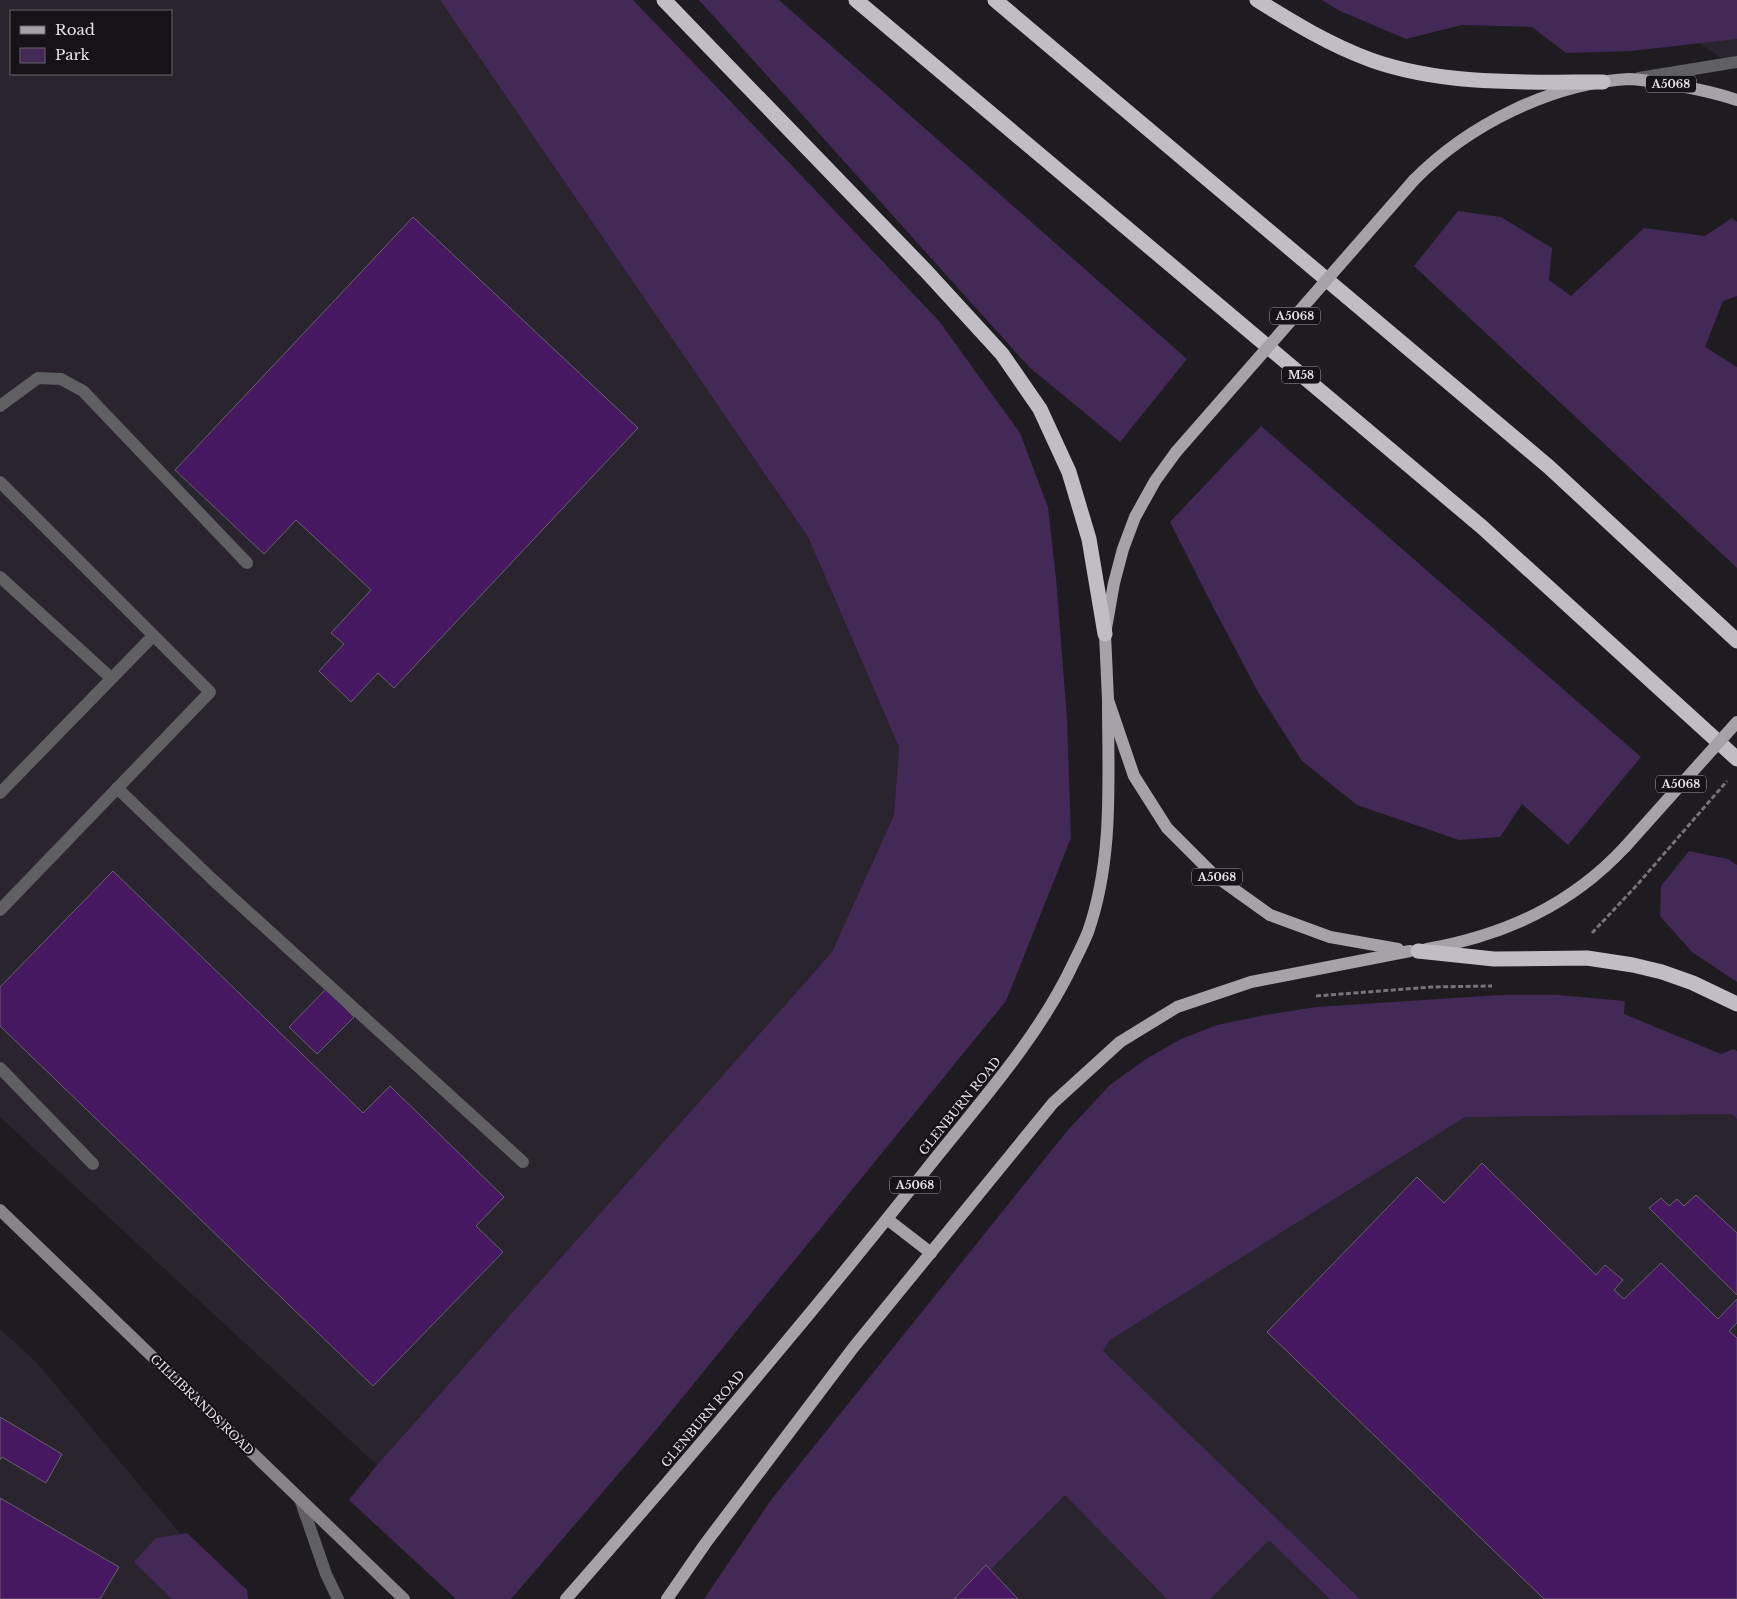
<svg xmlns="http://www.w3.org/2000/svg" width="1737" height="1599" font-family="'Libre Baskerville',serif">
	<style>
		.built { fill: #2a242f; fill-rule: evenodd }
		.green { fill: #432955 }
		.building { fill: #461862; stroke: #666269 }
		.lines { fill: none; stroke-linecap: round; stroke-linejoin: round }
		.path { stroke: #767479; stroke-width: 3; stroke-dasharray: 5 2.5; stroke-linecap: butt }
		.lane { stroke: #605f62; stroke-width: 12 }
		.street { stroke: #605f62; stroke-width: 12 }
		.secondary { stroke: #87858a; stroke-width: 12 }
		.primary { stroke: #a5a2a8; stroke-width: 12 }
		.highway { stroke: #c1bdc5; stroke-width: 15 }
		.primary-bridge { stroke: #a5a2a8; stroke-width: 12 }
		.labels { text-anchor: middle; stroke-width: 4.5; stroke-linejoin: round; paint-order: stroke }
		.shield { fill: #151218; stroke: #a5a3a8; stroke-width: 1 }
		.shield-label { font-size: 11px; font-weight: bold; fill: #e3e1e5 }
		.street-label { font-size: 12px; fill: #e3e1e5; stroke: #151218 }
	</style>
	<rect width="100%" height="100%" fill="#1e1b21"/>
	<g class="built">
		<path d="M0 0H440L808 537 899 747 894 815 832 952 377 1465 0 1117ZM11 11H171V74H11Z"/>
		<path d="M1737 0V69L1690 37Z"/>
		<path d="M1463 1113 1737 1114V1599H858L1106 1338Z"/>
		<path d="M0 1329 37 1363 235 1599H0Z"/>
	</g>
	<g class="green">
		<path d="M440 0H633L780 153 939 321 1020 433 1048 507 1056 578 1067 718 1071 838 1006 1001 656 1430 511 1599H456L349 1500 377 1465 832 952 894 815 899 747 808 537Z"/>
		<path d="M699 0H779L1187 359 1120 442 1029 367Z"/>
		<path d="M1322 0H1737V39L1631 51 1566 53 1532 27 1462 25 1406 39 1338 10Z"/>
		<path d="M1458 211 1501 217 1552 248 1549 280 1571 296 1644 228 1705 236 1732 218 1737 222V296L1723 301 1705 347 1737 367V568L1414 266Z"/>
		<path d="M1261 426 1641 757 1568 845 1522 804 1500 837 1459 840 1357 805 1302 761 1258 692 1209 599 1170 522Z"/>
		<path d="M1689 851 1728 859 1737 865V982L1692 952 1660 916 1661 886Z"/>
		<path d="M1500 995H1558L1625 1001 1624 1014 1721 1054 1733 1049 1737 1051V1119L1732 1114 1465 1117 1110 1340 1103 1351 1360 1599H1330L1269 1540 1210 1599H1167L1065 1495 961 1599H704L771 1500 1067 1131 1110 1085 1146 1059 1181 1039 1217 1025 1265 1015 1316 1007Z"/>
		<path d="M187 1533 247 1590 248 1599H172L134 1562 156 1538Z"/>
	</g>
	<g class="building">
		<path d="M413 217 638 428 394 688 378 673 351 702 319 671 344 644 331 633 371 590 296 520 264 554 175 470Z"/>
		<path d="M113 871 363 1113 390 1086 504 1197 476 1226 503 1252 373 1386 0 1026V987Z"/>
		<path d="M326 989 354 1017 317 1054 289 1027Z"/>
		<path d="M1482 1163 1596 1275 1605 1265 1623 1280 1614 1290 1624 1299 1661 1263 1718 1319 1737 1299V1323L1729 1331 1737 1338V1599H1544L1267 1332 1417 1177 1444 1203Z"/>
		<path d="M1696 1195 1737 1233V1295L1649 1208 1661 1198 1669 1206 1677 1199 1684 1206Z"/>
		<path d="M0 1417 62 1454 46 1483 2 1457 0 1460Z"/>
		<path d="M0 1498 119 1567 100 1599H0Z"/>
		<path d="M986 1565 1018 1599H954Z"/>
	</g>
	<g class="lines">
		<g class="path">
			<path d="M1592 933 1637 885 1727 781"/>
			<path d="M1316 996 1431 987 1492 986"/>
		</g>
		<g class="lane">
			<path d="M0 406 38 378 61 379 83 391 247 563"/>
			<path d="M0 482 210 692 0 910"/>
			<path d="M0 577 111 678"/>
			<path d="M117 788 212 879 523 1162"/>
			<path d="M0 793 153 636"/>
			<path d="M0 1068 93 1164"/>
			<path d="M300 1499 326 1574 338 1599"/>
		</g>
		<path class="street" d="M1639 78 1737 62"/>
		<path class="secondary" d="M0 1210 404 1599"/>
		<g class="primary">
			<path d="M1414 180C1468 125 1552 83 1629 79 1638 79 1647 81 1656 82 1683 86 1710 91 1737 100"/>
			<path d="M1176 452 1155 481 1135 517 1123 549 1114 583 1105 634 1108 700 1134 776 1167 828 1214 875 1270 915 1330 937 1398 949"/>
			<path d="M1427 949C1505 935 1571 905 1625 847"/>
			<path d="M887 1219 931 1253"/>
			<path d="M566 1599C689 1459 810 1316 926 1170 979 1103 1038 1039 1074 962 1079 952 1084 942 1088 932 1114 858 1108 778 1108 700"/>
			<path d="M667 1599 705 1544 853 1348 1053 1103 1120 1042 1177 1007 1251 982 1410 951"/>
		</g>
		<g class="highway">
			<path d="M664 0 926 271 1002 354 1040 409 1069 472 1089 539 1105 634"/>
			<path d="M856 0 1482 527 1737 759"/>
			<path d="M995 0 1549 467 1737 641"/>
			<path d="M1257 0C1294 23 1330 45 1371 60 1444 86 1526 82 1603 82"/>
			<path d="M1418 951 1494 959 1587 958 1633 965 1662 972 1693 983 1737 1004"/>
		</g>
		<g class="primary-bridge">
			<path d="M1176 452 1414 180"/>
			<path d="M1625 847 1737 722"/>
		</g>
	</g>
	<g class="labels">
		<g class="shield">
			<rect x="1646" y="75.5" width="50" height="17" rx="4"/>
			<rect x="1270" y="307.5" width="50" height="17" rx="4"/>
			<rect x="1282" y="366.5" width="38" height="17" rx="4"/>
			<rect x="1656" y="775.5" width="50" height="17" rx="4"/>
			<rect x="1192" y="868.5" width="50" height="17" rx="4"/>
			<rect x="890" y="1176.5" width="50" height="17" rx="4"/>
		</g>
		<g class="shield-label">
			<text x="1671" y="88">A5068</text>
			<text x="1295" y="320">A5068</text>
			<text x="1301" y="379">M58</text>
			<text x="1681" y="788">A5068</text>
			<text x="1217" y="881">A5068</text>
			<text x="915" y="1189">A5068</text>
		</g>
		<g class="street-label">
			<text transform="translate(960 1106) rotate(-51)" y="4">GLENBURN ROAD</text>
			<text transform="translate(202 1405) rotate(44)" y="4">GILLIBRANDS ROAD</text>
			<text transform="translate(703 1419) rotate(-50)" y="4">GLENBURN ROAD</text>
		</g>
	</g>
	<rect x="10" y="10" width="162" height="65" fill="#151218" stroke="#67656a"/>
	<rect x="20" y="26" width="25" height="8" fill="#a5a2a8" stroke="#67656a"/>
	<text x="55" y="35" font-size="15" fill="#e3e1e5">Road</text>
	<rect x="20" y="48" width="25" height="15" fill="#432955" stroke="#67656a"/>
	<text x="55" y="60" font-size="15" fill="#e3e1e5">Park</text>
</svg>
